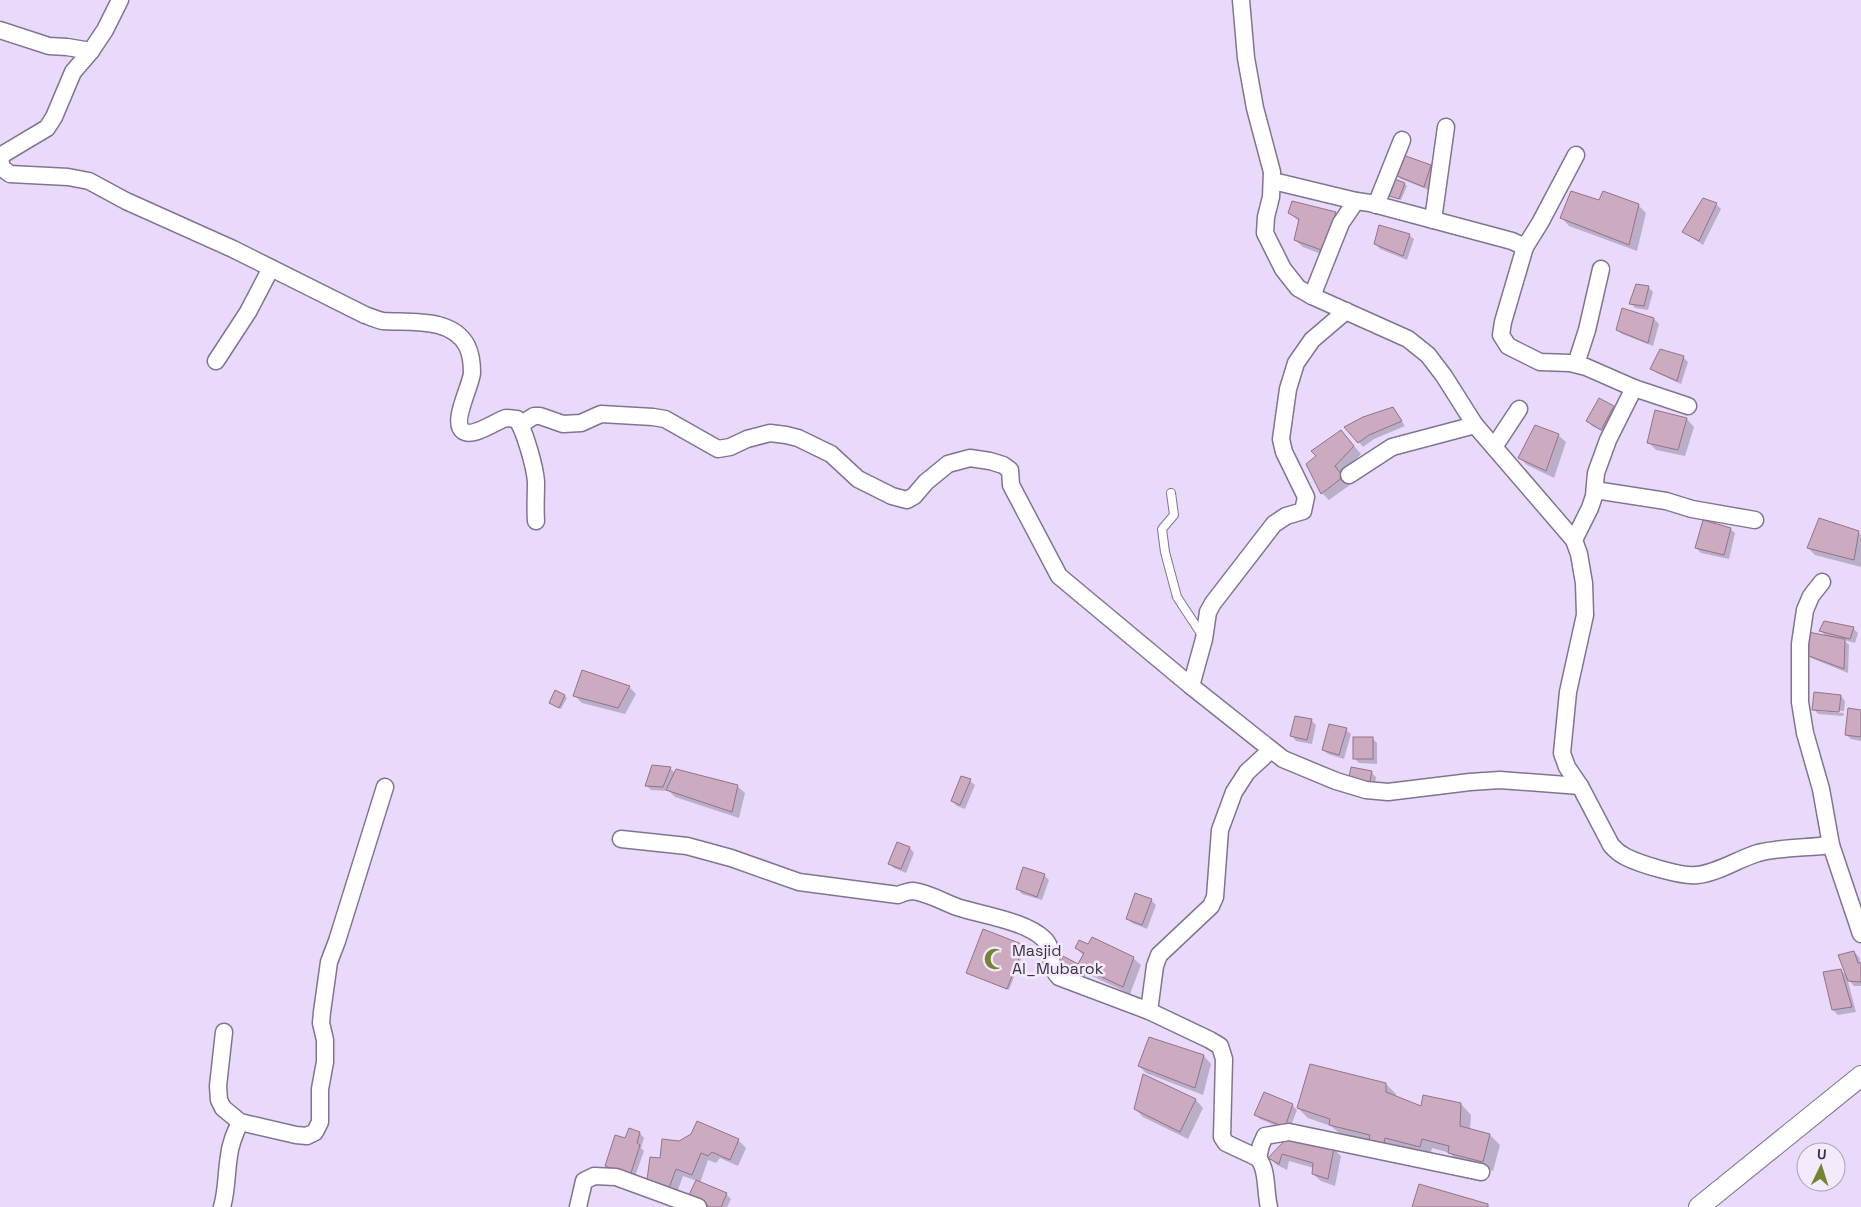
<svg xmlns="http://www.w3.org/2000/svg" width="1861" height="1207" font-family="'Space Grotesk',sans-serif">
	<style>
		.shadow { fill: #0003 }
		.building { fill: #ccabc0; stroke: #927387 }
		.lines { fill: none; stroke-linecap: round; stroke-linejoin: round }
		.service-casing { stroke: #817491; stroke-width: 10 }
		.minor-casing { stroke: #817491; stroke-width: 19 }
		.tertiary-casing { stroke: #817491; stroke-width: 22 }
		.service { stroke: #fff; stroke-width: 8 }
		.minor { stroke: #fff; stroke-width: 16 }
		.tertiary { stroke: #fff; stroke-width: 20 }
		.labels { text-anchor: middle; stroke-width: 5; stroke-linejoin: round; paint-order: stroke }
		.poi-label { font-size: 16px; fill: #393440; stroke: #f3eafe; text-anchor: start }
	</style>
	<rect width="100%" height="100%" fill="#e9dafb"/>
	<g class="shadow">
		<path d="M1430 166 1435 171 1429 190 1401 179 1396 174Z"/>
		<path d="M1405 184 1407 186 1401 200 1390 196Z"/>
		<path d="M1716 204 1721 209 1703 245 1683 231Z"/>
		<path d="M1638 205 1646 213 1637 251 1569 226 1562 218Z"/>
		<path d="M1289 213H1335L1343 220 1331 258 1303 247 1295 240 1300 222Z"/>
		<path d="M1409 235 1414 239 1407 260 1380 249 1376 244Z"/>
		<path d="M1648 287 1653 292 1648 310 1635 308 1631 303Z"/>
		<path d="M1623 310 1654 319 1659 324 1653 346 1622 334 1617 330Z"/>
		<path d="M1683 357 1688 362 1681 384 1657 373 1652 369Z"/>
		<path d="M1613 407 1618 412 1606 433 1592 426 1587 421Z"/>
		<path d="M1393 408 1405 426 1374 439 1363 447 1359 442Z"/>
		<path d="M1687 419 1694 427 1685 456 1656 450 1648 442Z"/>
		<path d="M1341 431 1361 454 1342 474 1350 485 1329 500 1322 493Z"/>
		<path d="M1558 435 1566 442 1554 478 1527 465 1520 458Z"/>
		<path d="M1730 529 1735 533 1729 559 1701 553 1696 548Z"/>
		<path d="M1858 532 1861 535V567L1815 555 1808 548Z"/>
		<path d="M1853 628 1858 633 1855 643 1844 640 1849 645 1848 673 1811 658 1806 653 1827 637 1821 631Z"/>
		<path d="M629 687 636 694 625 714 582 703 575 696Z"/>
		<path d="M565 696 567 698 561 709 550 703Z"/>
		<path d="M1841 696 1845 701 1844 711 1817 709V711L1844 713 1843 716 1818 714 1814 709Z"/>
		<path d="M1861 711V741L1851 739 1846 735Z"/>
		<path d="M1311 720 1316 725 1312 744 1296 741 1292 736Z"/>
		<path d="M1346 730 1351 734 1344 759 1328 754 1323 750Z"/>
		<path d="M1373 739 1377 743V764L1359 763 1354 758Z"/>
		<path d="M653 766 670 768 675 773 737 786 745 793 739 818 675 797 669 791 651 790 647 786Z"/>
		<path d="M1371 772 1376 777 1374 790 1354 786Z"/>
		<path d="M970 781 975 785 965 809 957 806 952 801Z"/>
		<path d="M898 843 910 848 914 853 906 873 894 868 889 863Z"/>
		<path d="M1044 875 1049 880 1042 900 1022 894 1018 889Z"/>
		<path d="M1151 900 1156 905 1147 929 1132 923 1127 918Z"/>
		<path d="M1023 946 1025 948 1009 990 968 973Z"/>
		<path d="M1088 946 1133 958 1141 965 1130 994 1086 973 1082 984 1067 978 1079 965 1084 956 1076 948Z"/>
		<path d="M1854 952 1859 957 1861 965V986H1854L1847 978 1856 1012 1838 1015 1833 1010 1841 970 1848 977Z"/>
		<path d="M1150 1038 1204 1056 1211 1064 1203 1095 1146 1073 1139 1066Z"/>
		<path d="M1144 1076 1196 1100 1203 1108 1188 1139 1143 1117 1135 1109Z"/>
		<path d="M1386 1084 1396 1094V1098L1422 1108 1461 1104 1471 1115 1470 1130 1490 1135 1500 1145 1493 1171 1459 1162 1450 1153 1432 1148 1430 1157 1340 1134 1331 1126 1308 1118 1298 1108Z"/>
		<path d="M1292 1105 1297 1110 1289 1131 1260 1119 1255 1114Z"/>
		<path d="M630 1129 640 1133 644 1138 641 1148 644 1151 634 1179 612 1171 607 1166 626 1140Z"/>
		<path d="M1288 1138 1334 1149 1341 1156 1335 1186 1321 1181 1313 1174 1314 1168 1289 1161 1287 1170 1277 1165 1270 1158Z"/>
		<path d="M738 1140 746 1148 738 1166 720 1158 716 1163 708 1160 700 1183 726 1194 731 1199 727 1207H707L695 1202 697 1181 683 1176 676 1195 656 1187 661 1160 680 1142Z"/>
	</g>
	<g class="building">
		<path d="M1403 155 1431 165 1424 187 1395 175Z"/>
		<path d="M1392 178 1405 183 1399 199 1386 195Z"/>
		<path d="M1571 191 1599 200 1603 191 1639 204 1629 245 1560 218Z"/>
		<path d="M1703 198 1717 203 1699 241 1682 232Z"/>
		<path d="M1292 201 1336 212 1324 251 1294 240 1299 219 1288 213Z"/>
		<path d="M1379 225 1410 234 1403 256 1374 244Z"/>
		<path d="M1636 284 1649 286 1644 306 1629 304Z"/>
		<path d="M1622 308 1654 318 1648 343 1616 330Z"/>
		<path d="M1660 349 1684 356 1677 381 1650 369Z"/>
		<path d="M1599 398 1614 406 1601 430 1586 421Z"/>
		<path d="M1393 407 1402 421 1369 435 1358 443 1344 427 1363 417Z"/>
		<path d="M1655 410 1687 418 1678 450 1647 443Z"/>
		<path d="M1535 425 1559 434 1546 471 1518 458Z"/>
		<path d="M1341 430 1354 446 1335 466 1343 477 1321 494 1306 464 1316 456 1311 451Z"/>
		<path d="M1819 518 1859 531 1854 560 1807 548Z"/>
		<path d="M1703 520 1731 528 1724 555 1695 548Z"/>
		<path d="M1824 621 1854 627 1850 639 1819 631Z"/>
		<path d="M1808 632 1845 639 1844 669 1804 654Z"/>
		<path d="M582 670 630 686 618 708 573 696Z"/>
		<path d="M555 690 565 695 559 708 549 703Z"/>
		<path d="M1814 692 1841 695 1839 712 1812 710Z"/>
		<path d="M1848 708 1861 710V737L1845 735Z"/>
		<path d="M1295 716 1312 719 1307 740 1290 736Z"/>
		<path d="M1329 724 1347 728 1339 755 1322 750Z"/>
		<rect x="1353" y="737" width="20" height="22"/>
		<path d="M652 765 671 767 663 787 645 786Z"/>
		<path d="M1351 767 1372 771 1369 786 1348 782Z"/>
		<path d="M676 769 738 785 732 812 666 790Z"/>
		<path d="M961 776 971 779 960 805 951 801Z"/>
		<path d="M897 842 910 847 901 869 888 864Z"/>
		<path d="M1023 867 1045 874 1037 897 1016 889Z"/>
		<path d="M1135 893 1152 899 1142 925 1126 919Z"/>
		<path d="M983 929 1024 945 1007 989 966 973Z"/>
		<path d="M1092 937 1134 957 1123 987 1079 966 1075 977 1059 971 1063 956 1078 964 1084 953 1075 948 1079 940 1088 944Z"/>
		<path d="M1854 951 1858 963H1861V982L1848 981 1838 955Z"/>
		<path d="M1841 969 1852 1007 1832 1010 1823 972Z"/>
		<path d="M1149 1037 1204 1055 1195 1088 1138 1066Z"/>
		<path d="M1310 1064 1386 1083V1092L1421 1106 1423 1095 1461 1103 1460 1126 1490 1134 1483 1162 1448 1153 1449 1146 1422 1139 1420 1147 1385 1138 1383 1147 1368 1143 1370 1135 1329 1125 1330 1119 1297 1108Z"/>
		<path d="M1143 1074 1196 1099 1180 1132 1134 1109Z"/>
		<path d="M1264 1092 1293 1104 1285 1127 1254 1115Z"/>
		<path d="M697 1121 739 1139 730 1160 712 1152 708 1156 701 1153 692 1175 676 1169 669 1188 647 1180 650 1157 660 1158 662 1139 679 1141 691 1134Z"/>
		<path d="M629 1128 640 1132 637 1143 640 1145 630 1176 605 1166 615 1135 625 1138Z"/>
		<path d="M1288 1137 1334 1148 1328 1179 1312 1174 1313 1163 1282 1154 1279 1164 1268 1158Z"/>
		<path d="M696 1180 727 1193 721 1207H710L688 1197Z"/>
		<path d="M1419 1184 1488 1204V1207H1412Z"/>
	</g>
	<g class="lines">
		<g class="service-casing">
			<path id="service" d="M1171 493 1174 515 1162 529 1165 552 1177 597 1202 635"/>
		</g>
		<g class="minor-casing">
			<g id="minor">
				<path d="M1241 0 1246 58 1255 108 1272 172 1271 197 1266 217 1265 233 1283 269 1298 288 1312 296 1408 339 1428 355 1444 376 1475 425 1574 540 1579 554 1584 583 1585 615 1568 692 1562 753 1567 767 1580 786 1611 845C1615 850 1620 854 1626 857 1640 864 1682 877 1697 875 1718 873 1738 859 1758 853 1780 847 1808 848 1831 845L1861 934"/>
				<path d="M0 30 49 46 67 47 91 51"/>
				<path d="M0 156 47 128 54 117 73 72 91 51 105 30 120 0"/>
				<path d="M0 158 2 168 10 174 68 177 89 181 126 201 233 249 365 315C371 317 377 320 383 321 410 323 452 317 467 346 471 354 472 364 472 373 471 386 451 422 463 431 473 438 496 421 506 418 510 418 513 419 517 419 525 432 535 467 536 482 536 496 535 508 536 521"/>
				<path d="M1273 181 1356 201"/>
				<path d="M1376 205 1402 140"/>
				<path d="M1433 220 1446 127"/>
				<path d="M1525 247 1540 223 1576 155"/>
				<path d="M1312 296 1341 223 1356 201 1370 203 1512 241 1525 247 1503 322 1501 335 1508 346 1540 362 1570 363 1586 367 1634 388 1688 406"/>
				<path d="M216 361 248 312 271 268"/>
				<path d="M1576 364 1587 330 1601 269"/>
				<path d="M520 425 534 416H540L563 424 581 423 601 414 653 417 665 419 718 449 730 447 747 439 770 433 786 435 798 438 831 454 858 479 892 496 907 500 914 496 926 482 948 464 970 458 990 461 1003 465 1010 470 1011 485 1059 576 1191 686 1283 759 1336 781 1366 790 1388 792 1470 782 1500 780 1580 786"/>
				<path d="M1494 447 1519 409"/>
				<path d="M1349 475 1392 447 1475 425"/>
				<path d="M1595 490 1666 501 1692 509 1755 520"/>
				<path d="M1574 540 1590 508 1594 496 1596 473 1608 440 1634 388"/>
				<path d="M1822 582 1811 596 1805 610 1800 644V702L1805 733 1821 789 1831 845"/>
				<path d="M1191 686 1204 639 1208 612 1213 603 1274 524 1286 516 1303 511 1306 497 1284 452 1281 439 1288 389 1296 363 1312 340 1346 311"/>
				<path d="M621 839 687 846 731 858 799 882 898 895C903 893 908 891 913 891 929 893 943 902 957 907 981 915 1026 921 1044 939 1055 949 1046 963 1059 977L1149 1011 1210 1040 1220 1046 1224 1059 1222 1137 1226 1143 1258 1158C1268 1170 1265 1192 1269 1207"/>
				<path d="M1149 1011 1155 966 1159 955 1211 906 1215 897 1220 830 1234 792 1247 772 1271 750"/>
				<path d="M224 1032 218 1086 219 1100 223 1108 240 1122 296 1135 307 1136 315 1132 320 1122V1089L325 1062V1040L321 1023 322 1012 329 962 337 941 385 787"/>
				<path d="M1258 1158 1261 1145 1265 1136 1289 1132 1481 1172"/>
				<path d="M222 1207C227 1190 226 1174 229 1156 230 1144 235 1133 240 1122"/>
				<path d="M578 1207 584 1181 594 1176 616 1177 698 1207"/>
			</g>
		</g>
		<g class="tertiary-casing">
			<path id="tertiary" d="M1699 1207 1861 1076"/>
		</g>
		<use href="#service" class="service"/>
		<use href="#minor" class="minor"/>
		<use href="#tertiary" class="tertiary"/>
	</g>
	<defs>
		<g id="mosque-bare" transform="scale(1.725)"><path d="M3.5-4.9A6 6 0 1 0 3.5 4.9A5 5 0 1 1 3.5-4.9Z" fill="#768432" stroke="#f3eafe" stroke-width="2.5" paint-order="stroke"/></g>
	</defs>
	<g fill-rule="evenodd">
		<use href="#mosque-bare" x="995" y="959"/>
	</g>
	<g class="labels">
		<g class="poi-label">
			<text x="1012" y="956">Masjid<tspan x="1012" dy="18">Al_Mubarok</tspan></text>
		</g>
	</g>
	<g transform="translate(1821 1167) rotate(4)"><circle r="24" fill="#f3eafe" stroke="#a9a1b2"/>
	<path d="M0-4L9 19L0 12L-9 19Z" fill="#768432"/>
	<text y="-8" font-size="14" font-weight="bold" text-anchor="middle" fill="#393440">U</text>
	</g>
</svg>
